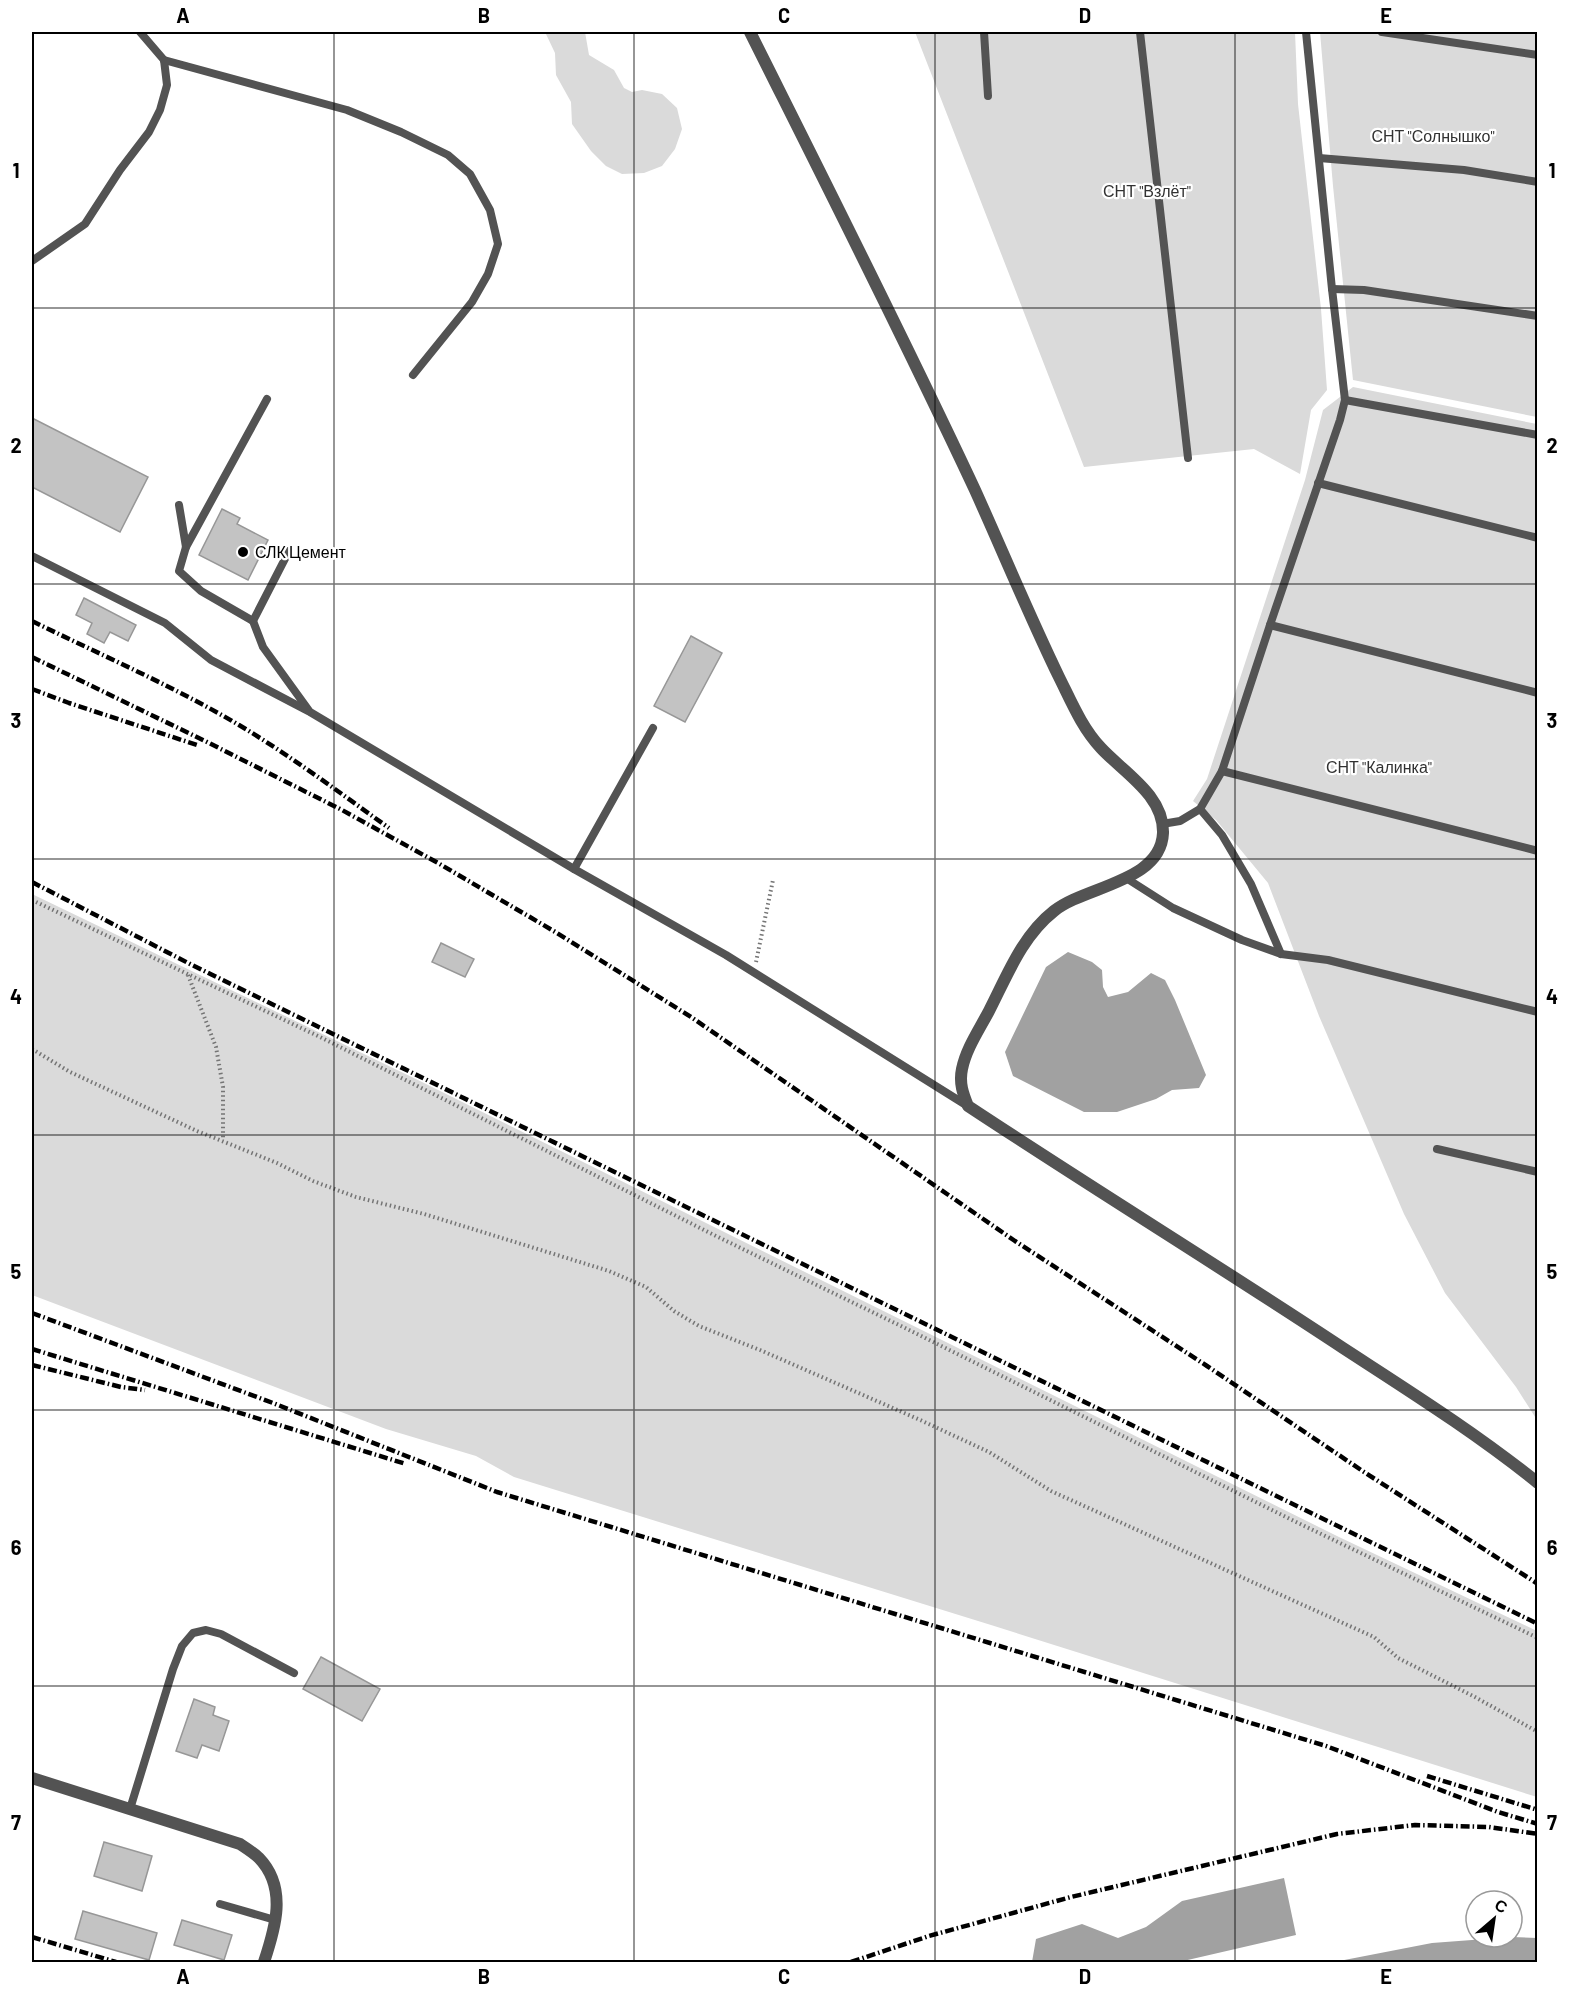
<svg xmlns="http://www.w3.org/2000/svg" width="1569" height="1994" font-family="Barlow,sans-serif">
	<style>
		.green { fill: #dadada }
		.water { fill: #a1a1a1 }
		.building { fill: #c3c3c3; stroke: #979797; stroke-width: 1.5 }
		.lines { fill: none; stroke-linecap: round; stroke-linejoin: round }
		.path { stroke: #757575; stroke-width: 4; stroke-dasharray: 1.5 3; stroke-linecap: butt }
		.service { stroke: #535353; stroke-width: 8 }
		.minor { stroke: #535353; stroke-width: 12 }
		.rail { stroke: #000; stroke-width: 4.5; stroke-dasharray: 9 3 1.5 3; stroke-linecap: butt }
		.grid { fill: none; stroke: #000; stroke-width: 1.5; stroke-opacity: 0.55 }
		.poi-dot { fill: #000; stroke: #fff; stroke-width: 2 }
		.labels { text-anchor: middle; stroke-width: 4.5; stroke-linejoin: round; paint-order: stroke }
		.park-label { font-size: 16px; fill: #313131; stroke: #fff }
		.poi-label { font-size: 16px; fill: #000; stroke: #fff; text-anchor: start }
		.neatline { fill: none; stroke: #000; stroke-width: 2 }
		.grid-label { font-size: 20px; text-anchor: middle; font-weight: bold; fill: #000 }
	</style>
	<rect width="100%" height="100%" fill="#fff"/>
	<g class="green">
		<path d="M543 32H585L589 55 614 70 624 88 632 92 642 90 662 94 677 108 682 129 675 149 662 166 644 173 622 174 606 166 591 151 572 124 571 102 556 75 555 53 546 34Z"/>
		<path d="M915 32H1295L1298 104 1321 309 1327 390 1311 410 1300 474 1254 449 1084 467Z"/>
		<path d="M1320 32H1537V417L1353 380 1333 186Z"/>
		<path d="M1353 387 1537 424V1420L1516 1387 1445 1293 1404 1214 1319 1016 1268 883 1216 820 1193 801 1207 779 1305 480 1323 410Z"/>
		<path d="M32 894 420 1081 1339 1537 1537 1631V1797L991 1625 514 1477 476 1456 386 1429 32 1295Z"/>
	</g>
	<g class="water">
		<path d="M1068 952 1092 962 1102 970 1103 987 1108 997 1128 992 1151 973 1165 980 1175 1000 1206 1075 1199 1088 1172 1090 1156 1099 1117 1112H1084L1013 1076 1005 1052 1046 967Z"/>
		<path d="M1284 1878 1296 1935 1179 1962H1032L1036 1939 1082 1924 1118 1938 1146 1927 1182 1901Z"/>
		<path d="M1512 1937 1537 1938V1962H1334L1432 1943Z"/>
	</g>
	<g class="building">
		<path d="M32 418 148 477 120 532 32 487Z"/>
		<path d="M222 509 240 518 237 524 268 540 248 580 199 555Z"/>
		<path d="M84 598 136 625 128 641 110 632 104 643 87 634 92 623 76 615Z"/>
		<path d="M691 636 722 653 685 722 654 706Z"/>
		<path d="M441 943 474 959 465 977 432 962Z"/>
		<path d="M321 1657 380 1689 362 1721 303 1689Z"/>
		<path d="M194 1699 215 1707 213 1715 229 1721 219 1751 202 1745 197 1758 176 1751Z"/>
		<path d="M104 1842 152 1856 142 1891 94 1876Z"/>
		<path d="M83 1911 157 1933 149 1960 75 1939Z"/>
		<path d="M182 1920 232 1935 224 1960 174 1945Z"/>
	</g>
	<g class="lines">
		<g class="path">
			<path d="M32 900 320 1037 716 1236 903 1327 1294 1521 1538 1638"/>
			<path d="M756 962 773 880"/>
			<path d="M188 975 216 1047 223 1087V1140"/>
			<path d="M32 1049 70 1072 197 1131 277 1163 313 1181 356 1197 424 1214 609 1271 646 1287 674 1311 699 1326 760 1350 918 1419 989 1452 1051 1491 1374 1637 1398 1658 1473 1696 1538 1732"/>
		</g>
		<g class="service">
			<path d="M984 32 988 96"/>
			<path d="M1140 32 1188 458"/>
			<path d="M1382 32 1538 55"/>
			<path d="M164 60 347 110 401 132 448 155 470 174 490 210 498 244 488 274 472 302 413 375"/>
			<path d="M1319 158 1464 170 1538 182"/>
			<path d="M32 261 85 224 120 170 149 132 160 110 167 85 164 60 140 32"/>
			<path d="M1332 289 1364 290 1538 316"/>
			<path d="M1345 400 1538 435"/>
			<path d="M1318 483 1538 538"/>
			<path d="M179 505 186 547 179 571 201 591 253 621 263 647 310 712 574 869 726 955 966 1105"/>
			<path d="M186 547 267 399"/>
			<path d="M32 556 165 623 211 660 308 711"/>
			<path d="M253 621 289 551"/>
			<path d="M1270 625 1538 693"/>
			<path d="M1222 771 1538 851"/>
			<path d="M1200 809 1222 835 1251 884 1281 954"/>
			<path d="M1162 824 1180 821 1200 809 1222 771 1270 625 1340 420 1345 400 1332 289 1306 32"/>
			<path d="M574 869 653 728"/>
			<path d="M1126 878 1173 908 1242 940 1281 954 1328 960 1538 1012"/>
			<path d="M1437 1149 1538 1172"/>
			<path d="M130 1809 173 1669 182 1646 193 1633 206 1630 221 1634 294 1673"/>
			<path d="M220 1904 275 1920"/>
		</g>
		<g class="minor">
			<path d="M750 32C826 184 903 336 975 490 1003 552 1029 615 1059 677 1071 701 1082 728 1101 748 1123 772 1164 795 1163 833 1161 882 1085 886 1054 911 1022 936 1007 976 989 1011 979 1030 966 1049 962 1069 959 1083 963 1094 968 1106 1092 1188 1219 1266 1343 1348 1409 1391 1476 1433 1538 1483"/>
			<path d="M32 1778 240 1844C246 1848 254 1853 259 1858 288 1888 275 1929 264 1962"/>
		</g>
		<g class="rail">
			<path d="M32 621C101 655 173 686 239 725 291 756 340 793 389 828"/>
			<path d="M32 657 207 742 342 810 438 863 557 933 691 1017 1015 1241 1207 1366 1364 1472 1538 1584"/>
			<path d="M32 689 69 703 197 745"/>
			<path d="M32 882 192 965 1538 1624"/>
			<path d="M32 1313 273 1403 497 1492 1326 1746 1498 1812 1538 1824"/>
			<path d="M32 1349 406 1464"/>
			<path d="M32 1365 121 1387 145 1390"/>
			<path d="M1427 1776 1538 1810"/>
			<path d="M32 1937 116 1962"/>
			<path d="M851 1962 929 1936 1071 1897 1337 1834 1415 1825 1489 1827 1538 1834"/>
		</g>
	</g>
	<path class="grid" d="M334 32V1962M634 32V1962M935 32V1962M1235 32V1962M32 308H1538M32 584H1538M32 859H1538M32 1135H1538M32 1410H1538M32 1686H1538"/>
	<circle class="poi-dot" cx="243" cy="552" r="6"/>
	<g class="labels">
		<g class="park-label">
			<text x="1433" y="142">СНТ "Солнышко"</text>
			<text x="1147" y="197">СНТ "Взлёт"</text>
			<text x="1379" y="773">СНТ "Калинка"</text>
		</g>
		<g class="poi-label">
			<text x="255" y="558">СЛК Цемент</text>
		</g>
	</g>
	<rect width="1569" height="1994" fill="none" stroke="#ffffff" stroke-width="66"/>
	<g transform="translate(1494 1919) rotate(29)"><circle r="28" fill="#ffffff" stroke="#999999" stroke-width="1.5"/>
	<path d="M0-4.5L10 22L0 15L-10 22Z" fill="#000000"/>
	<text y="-9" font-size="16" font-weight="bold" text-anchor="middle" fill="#000000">С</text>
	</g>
	<rect x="33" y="33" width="1503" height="1928" class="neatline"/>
	<g class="grid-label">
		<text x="183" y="23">A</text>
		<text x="484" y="23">B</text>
		<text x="784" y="23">C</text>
		<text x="1085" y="23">D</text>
		<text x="1386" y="23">E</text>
		<text x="16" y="178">1</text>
		<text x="1552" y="178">1</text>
		<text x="16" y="453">2</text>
		<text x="1552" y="453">2</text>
		<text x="16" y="728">3</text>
		<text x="1552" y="728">3</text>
		<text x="16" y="1004">4</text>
		<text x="1552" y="1004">4</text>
		<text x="16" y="1279">5</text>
		<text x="1552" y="1279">5</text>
		<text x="16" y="1555">6</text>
		<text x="1552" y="1555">6</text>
		<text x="16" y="1830">7</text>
		<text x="1552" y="1830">7</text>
		<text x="183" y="1984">A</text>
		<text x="484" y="1984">B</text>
		<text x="784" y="1984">C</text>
		<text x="1085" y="1984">D</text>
		<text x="1386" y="1984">E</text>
	</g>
</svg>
